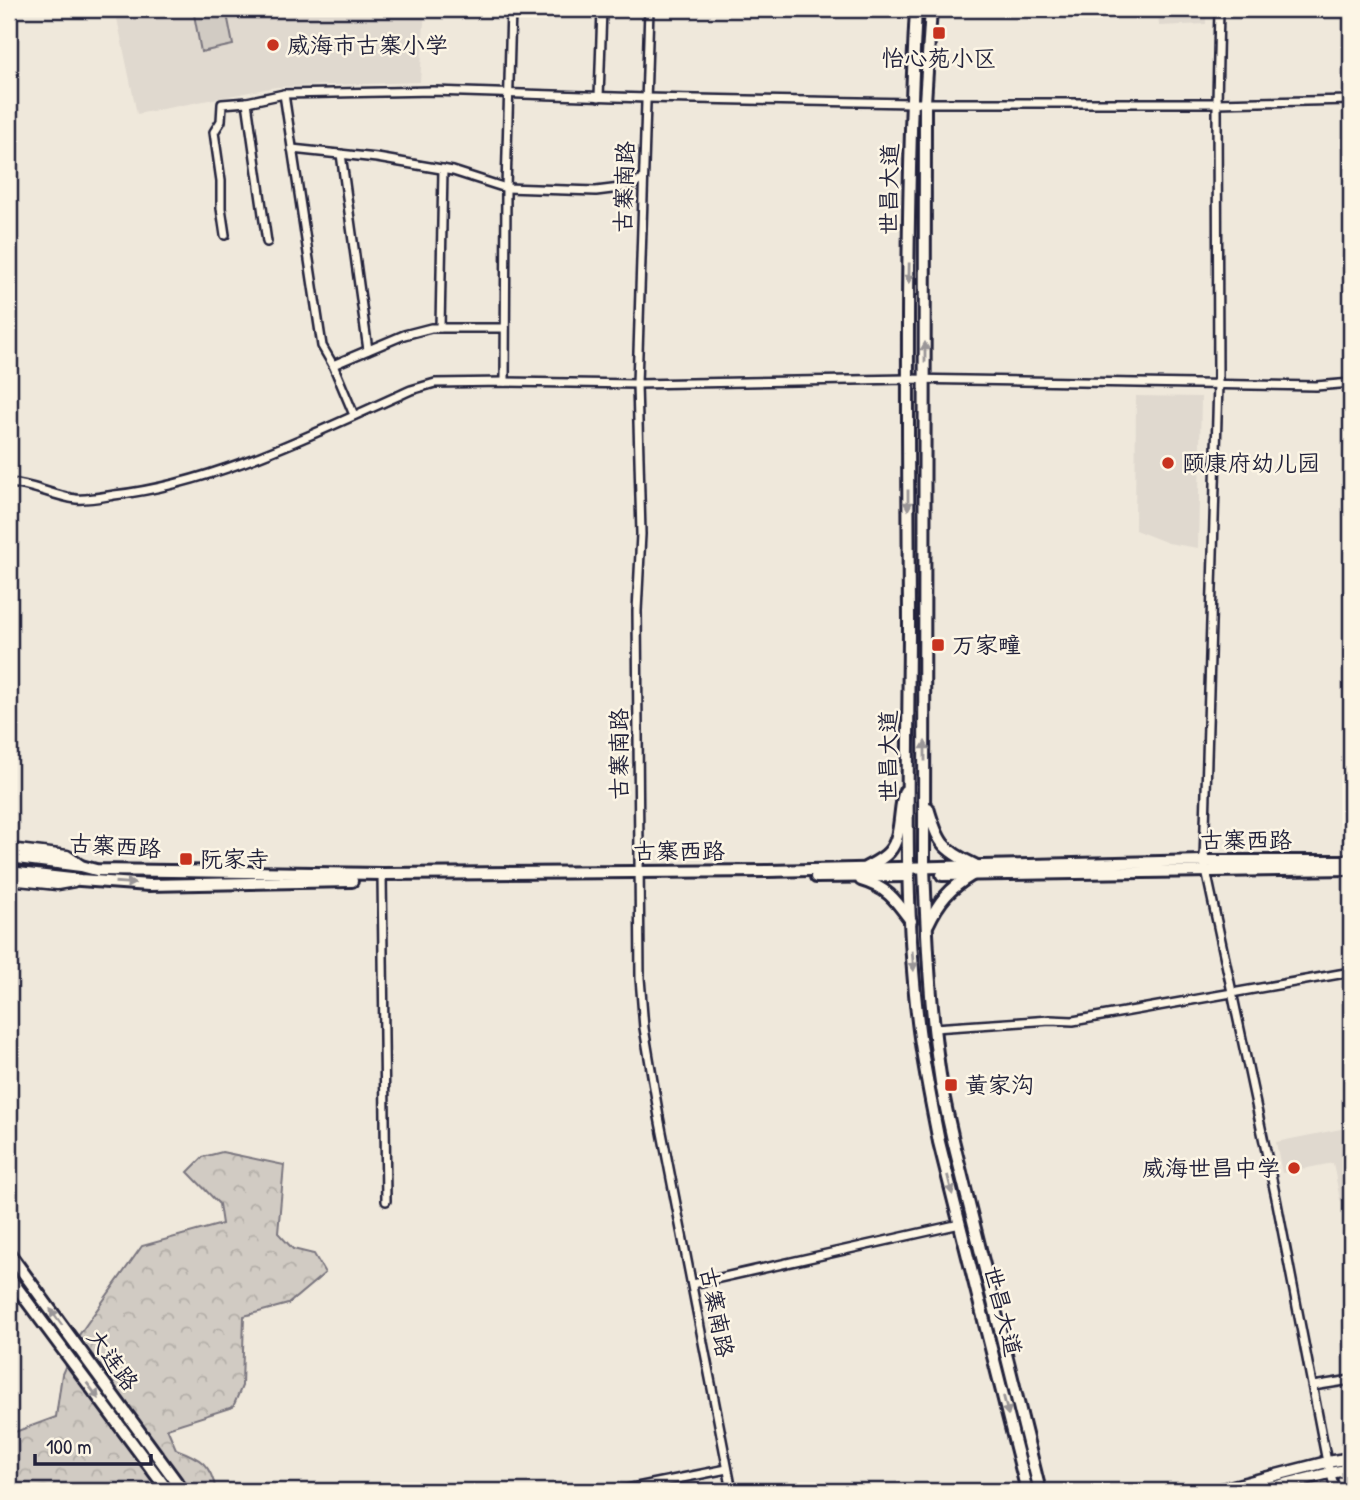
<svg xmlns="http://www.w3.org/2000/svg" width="1360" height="1500" font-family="'Patrick Hand','LXGW WenKai TC',sans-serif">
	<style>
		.built { fill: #e0d9cf }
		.forest { fill: url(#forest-crowns); stroke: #7a767f; stroke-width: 2 }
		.pitch { fill: #d1cbc3; stroke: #7a767f; stroke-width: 2 }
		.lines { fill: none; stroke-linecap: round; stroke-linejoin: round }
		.street-casing { stroke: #22223b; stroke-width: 12 }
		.secondary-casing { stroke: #22223b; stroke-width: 15 }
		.primary-casing { stroke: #22223b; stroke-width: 16 }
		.street { stroke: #fcf5e5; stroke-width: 7 }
		.secondary { stroke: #fcf5e5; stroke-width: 10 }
		.primary { stroke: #fcf5e5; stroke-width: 10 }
		.oneway { fill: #9a9698 }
		.poi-dot { fill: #c8321e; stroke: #fcf5e5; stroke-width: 2.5 }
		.labels { text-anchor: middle; stroke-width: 5; stroke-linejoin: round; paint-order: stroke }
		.poi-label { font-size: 23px; fill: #22223b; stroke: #fcf5e5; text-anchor: start }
		.street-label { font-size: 23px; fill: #22223b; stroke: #fcf5e5 }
	</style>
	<defs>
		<pattern id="forest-crowns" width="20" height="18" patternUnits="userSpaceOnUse" patternTransform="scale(1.75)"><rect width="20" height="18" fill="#d1cbc3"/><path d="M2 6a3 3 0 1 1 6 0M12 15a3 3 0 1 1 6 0" fill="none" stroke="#b3aea8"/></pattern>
	</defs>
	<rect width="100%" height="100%" fill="#efe8db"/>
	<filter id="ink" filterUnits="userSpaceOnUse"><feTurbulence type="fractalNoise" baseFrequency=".0143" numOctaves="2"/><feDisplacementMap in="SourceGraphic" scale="14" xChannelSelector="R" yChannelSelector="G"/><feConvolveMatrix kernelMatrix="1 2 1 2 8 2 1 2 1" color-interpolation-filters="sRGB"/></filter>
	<g filter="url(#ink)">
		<g class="built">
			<path d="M115 9H425L420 82 276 87 137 114Z"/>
			<path d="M1158 9H1206V24L1159 26Z"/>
			<path d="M1136 396 1201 397 1198 548 1168 543 1135 530Z"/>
			<path d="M1351 1127V1208L1340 1200 1333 1163 1282 1173 1276 1142Z"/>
		</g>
		<path class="forest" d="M222 1152 284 1165 278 1233 293 1249 314 1254 325 1273 288 1304 244 1316 242 1386 233 1407 167 1428 176 1449C200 1458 211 1464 216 1491H9V1431L15 1432 56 1417 62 1374 79 1335 142 1246 222 1224 219 1204 188 1172 203 1157Z"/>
		<path class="pitch" d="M193 9H226L233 45 201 52Z"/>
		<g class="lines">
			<g class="street-casing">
				<g id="street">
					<path d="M649 9 637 384 641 534 637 611 640 978 644 1028 659 1117 732 1491"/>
					<path d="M1219 9 1217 103 1218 383 1204 861 1276 1198 1327 1462 1336 1491"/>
					<path d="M284 94 322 346 333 365 354 415"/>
					<path d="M599 97 602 9"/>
					<path d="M247 102 267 242"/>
					<path d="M292 149 377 158 453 171 506 188 596 191 620 188 643 180"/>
					<path d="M341 154 368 350"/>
					<path d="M225 235 221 208V181L214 132 221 121 222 104 247 102 284 94 433 91 646 98 911 103H1217L1351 100"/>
					<path d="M440 328 443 169"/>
					<path d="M333 365 404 335 431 328H505"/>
					<path d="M505 382 506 188 511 9"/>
					<path d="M9 483C32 484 53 496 76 499 88 500 102 497 114 495 215 484 319 431 411 390L435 383 505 382 637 384 908 379 1316 386 1351 383"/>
					<path d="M382 874 386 1201"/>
					<path d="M934 1028 1050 1020 1073 1021 1351 972"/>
					<path d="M693 1284 960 1224"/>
					<path d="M1313 1386 1351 1380"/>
					<path d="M617 1491 727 1469"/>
				</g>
			</g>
			<g class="secondary-casing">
				<g id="secondary">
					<path d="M9 849 67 856 80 865"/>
					<path d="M9 879 57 884 74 881"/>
					<path d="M1214 1491 1327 1462 1351 1458"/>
					<path d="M1256 1491 1330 1473 1351 1469"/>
				</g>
			</g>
			<g class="primary-casing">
				<g id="primary">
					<path d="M916 9C905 212 908 416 909 619 909 756 902 894 919 1030 924 1068 932 1105 939 1142L1027 1491"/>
					<path d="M931 9 925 102 924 868C927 940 930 1012 941 1082 944 1102 949 1121 953 1140L1040 1491"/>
					<path d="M928 808C938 842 942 850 975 865"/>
					<path d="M9 857 81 866 96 870 382 874 768 871 1204 861H1351"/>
					<path d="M865 868C874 863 883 859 889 852 903 836 898 809 905 791"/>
					<path d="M9 872 80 880 149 885 352 881"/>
					<path d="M942 875 1351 869"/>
					<path d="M816 877 908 876"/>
					<path d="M861 880C888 888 895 899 911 921"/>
					<path d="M928 924C939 901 950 888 972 875"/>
					<path d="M9 1253 183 1491"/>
					<path d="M9 1277 168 1491"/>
				</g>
			</g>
			<use href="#street" class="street"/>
			<use href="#secondary" class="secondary"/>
			<use href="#primary" class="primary"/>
		</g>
		<defs><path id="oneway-solid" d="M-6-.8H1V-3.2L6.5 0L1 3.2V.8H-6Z" transform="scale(1.75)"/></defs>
		<g class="oneway">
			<use href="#oneway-solid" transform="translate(909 273) rotate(91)"/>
			<use href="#oneway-solid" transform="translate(925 352) rotate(-90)"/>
			<use href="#oneway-solid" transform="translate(908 500) rotate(90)"/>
			<use href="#oneway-solid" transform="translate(925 751) rotate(-90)"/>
			<use href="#oneway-solid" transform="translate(125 883) rotate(4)"/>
			<use href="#oneway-solid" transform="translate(913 961) rotate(85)"/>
			<use href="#oneway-solid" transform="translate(950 1185) rotate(76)"/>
			<use href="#oneway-solid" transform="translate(56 1317) rotate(-126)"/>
			<use href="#oneway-solid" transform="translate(93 1391) rotate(53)"/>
			<use href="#oneway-solid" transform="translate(1006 1406) rotate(76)"/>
		</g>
	</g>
	<g class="poi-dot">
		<rect x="932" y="26" width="14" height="14" rx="3.5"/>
		<circle cx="273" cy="45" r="7"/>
		<circle cx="1168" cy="463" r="7"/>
		<rect x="931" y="638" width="14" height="14" rx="3.5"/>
		<rect x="179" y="852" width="14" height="14" rx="3.5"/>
		<rect x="944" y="1078" width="14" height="14" rx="3.5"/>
		<circle cx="1294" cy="1168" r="7"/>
	</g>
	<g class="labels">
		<g class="poi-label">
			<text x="287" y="53">威海市古寨小学</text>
			<text x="939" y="66" text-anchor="middle">怡心苑小区</text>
			<text x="1182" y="471">颐康府幼儿园</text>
			<text x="952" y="653">万家疃</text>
			<text x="200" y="867">阮家寺</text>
			<text x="965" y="1093">黄家沟</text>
			<text x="1280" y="1176" text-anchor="end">威海世昌中学</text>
		</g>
		<g class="street-label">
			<text transform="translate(624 187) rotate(-88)" y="8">古寨南路</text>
			<text transform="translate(889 189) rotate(-89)" y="8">世昌大道</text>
			<text transform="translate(619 754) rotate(-90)" y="8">古寨南路</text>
			<text transform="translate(888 756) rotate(-90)" y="8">世昌大道</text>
			<text x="1246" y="848">古寨西路</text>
			<text transform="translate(115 846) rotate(4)" y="8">古寨西路</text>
			<text x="679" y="859">古寨西路</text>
			<text transform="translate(1003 1311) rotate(76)" y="8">世昌大道</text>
			<text transform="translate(717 1312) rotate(79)" y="8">古寨南路</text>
			<text transform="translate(113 1360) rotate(54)" y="8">大连路</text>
		</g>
	</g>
	<rect width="1360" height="1500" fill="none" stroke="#fcf5e5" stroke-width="35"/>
	<rect x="18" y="18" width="1325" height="1465" fill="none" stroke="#22223b" stroke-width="2.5" filter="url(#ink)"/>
	<path d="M35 1454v10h116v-10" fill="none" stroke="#22223b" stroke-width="3.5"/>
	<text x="46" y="1454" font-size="21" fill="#22223b" stroke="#fcf5e5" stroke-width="5" paint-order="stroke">100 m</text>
</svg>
